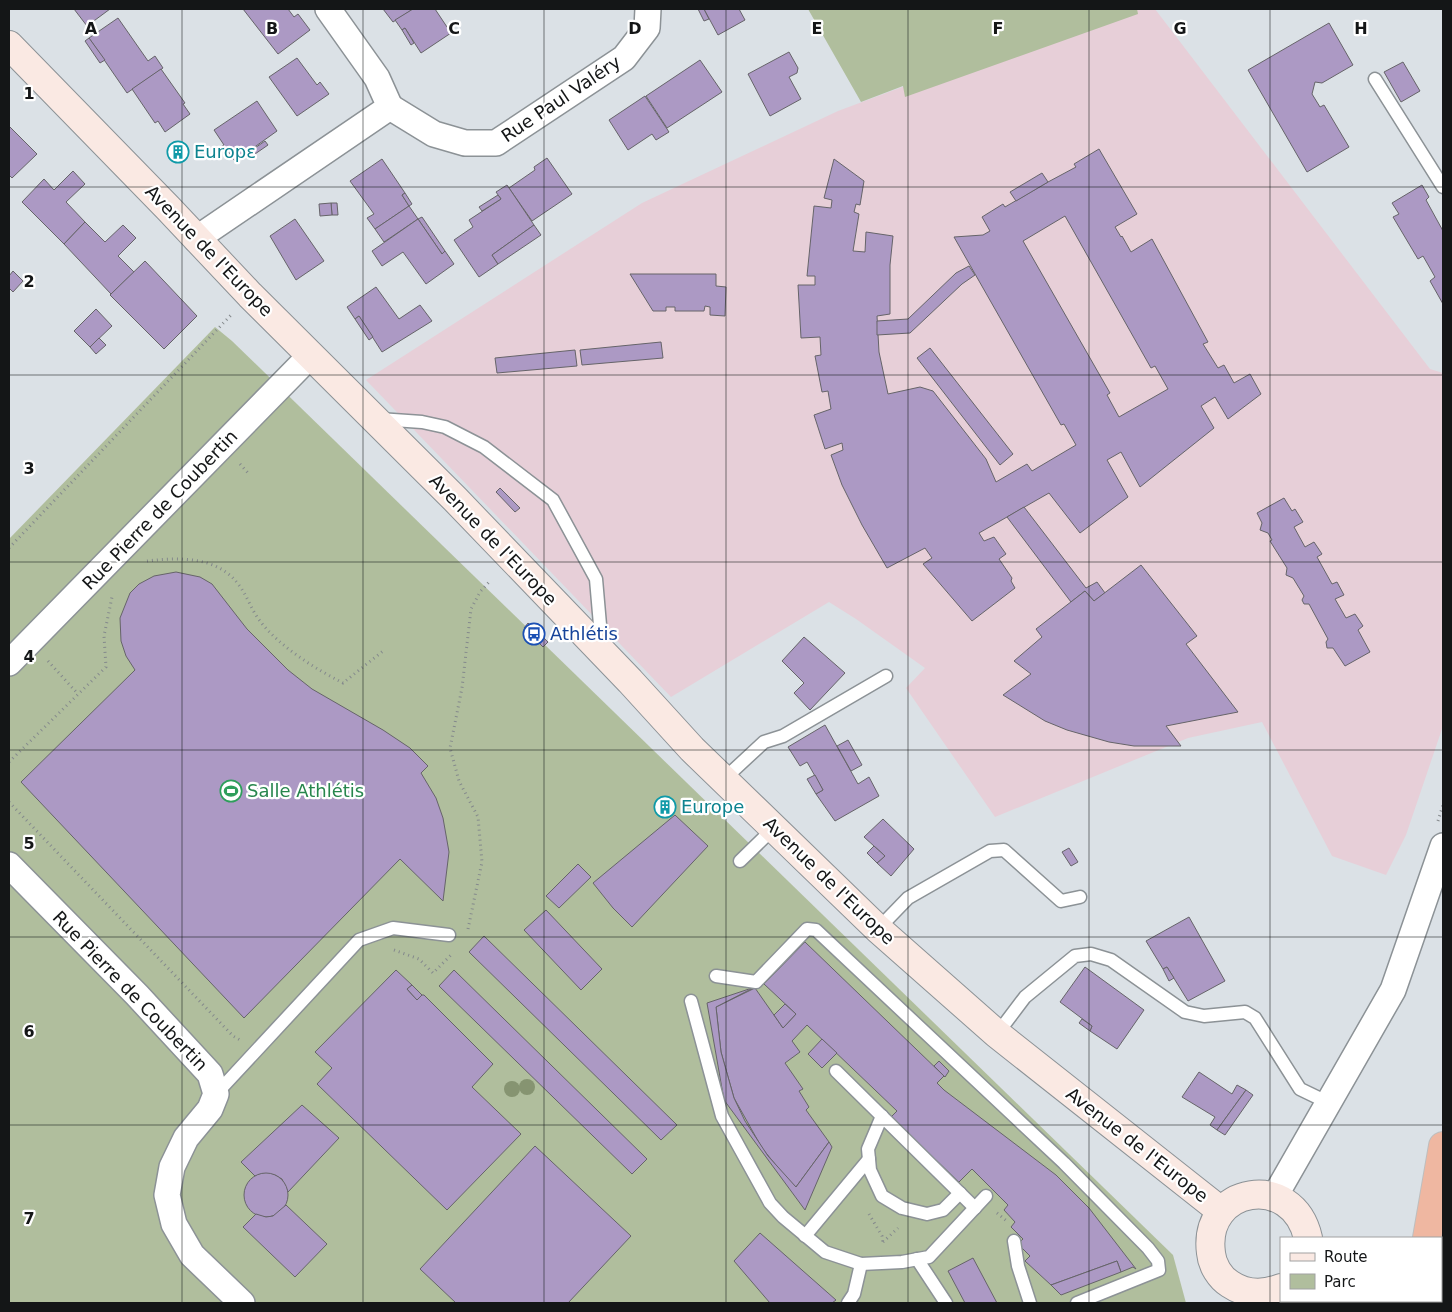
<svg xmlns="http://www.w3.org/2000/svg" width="1452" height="1312" font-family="'DejaVu Sans',sans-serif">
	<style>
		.education { fill: #e7cfd8 }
		.green { fill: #b0be9d }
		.building { fill: #ac99c4; stroke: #666469; fill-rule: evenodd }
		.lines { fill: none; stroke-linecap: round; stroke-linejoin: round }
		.lane-casing { stroke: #8c9296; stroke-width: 15 }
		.street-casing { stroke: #8c9296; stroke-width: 28 }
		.secondary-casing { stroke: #8c9296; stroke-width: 30 }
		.highway-casing { stroke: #bdbebe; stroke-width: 30 }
		.path { stroke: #84898c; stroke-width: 3; stroke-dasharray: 1 4; stroke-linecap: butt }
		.lane { stroke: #fff; stroke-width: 12 }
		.street { stroke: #fff; stroke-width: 25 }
		.secondary { stroke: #fae9e3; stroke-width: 28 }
		.highway { stroke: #efb7a1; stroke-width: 28 }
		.tree { fill: #869471 }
		.grid { fill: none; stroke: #141617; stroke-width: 1; stroke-opacity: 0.55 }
		.labels { text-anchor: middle; stroke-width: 4.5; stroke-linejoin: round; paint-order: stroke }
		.street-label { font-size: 18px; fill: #141617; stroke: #fff }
		.culture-label { font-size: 18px; fill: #0d838f; stroke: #fff; text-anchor: start }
		.transit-label { font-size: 18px; fill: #164399; stroke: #fff; text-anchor: start }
		.leisure-label { font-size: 18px; fill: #27864d; stroke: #fff; text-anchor: start }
		.grid-label { font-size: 16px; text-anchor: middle; font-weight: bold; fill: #141617; stroke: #fff; stroke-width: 4.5; stroke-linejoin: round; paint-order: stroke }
	</style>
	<rect width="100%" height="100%" fill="#dbe1e6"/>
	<path class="education" d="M1111 9H1155L1430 369 1443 373V726L1406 835 1386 875 1332 856 1262 722 1188 738 995 817 906 688 925 668 856 619 829 602 671 697 366 380 642 203 838 111Z"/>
	<g class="green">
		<path d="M808 9H1137L1138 14 905 97 903 86 861 102Z"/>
		<path d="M215 327 232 341 1173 1255 1186 1303H9V539Z"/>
	</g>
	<g class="building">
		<path d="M74 9H110L87 26Z"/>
		<path d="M243 9H288L294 17 298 14 310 30 278 54Z"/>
		<path d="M383 9H413L393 22Z"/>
		<path d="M413 9H435L451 33 421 53 405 28 402 30 395 20Z"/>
		<path d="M698 9H704L709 19 704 21Z"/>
		<path d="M704 9H739L745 20 718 35Z"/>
		<path d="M118 18 148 61 155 56 163 68 127 93 89 38Z"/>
		<path d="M1329 23 1353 65 1322 83 1315 82 1312 94 1320 107 1324 105 1349 147 1307 172 1248 70Z"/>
		<path d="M405 28 414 43 411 45 402 30Z"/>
		<path d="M89 38 105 60 100 63 85 41Z"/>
		<path d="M789 52 798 68 797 73 789 77 801 99 770 116 748 74Z"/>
		<path d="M297 58 317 85 320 82 329 94 297 116 269 77Z"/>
		<path d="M700 60 722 92 667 128 646 96Z"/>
		<path d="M1403 62 1420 91 1401 102 1384 72Z"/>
		<path d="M161 69 185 103 183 104 190 114 165 132 158 121 155 123 132 89Z"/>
		<path d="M645 96 669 132 656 140 652 134 628 150 609 120Z"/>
		<path d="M257 101 277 131 235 161 227 150 225 152 221 147 224 145 214 130Z"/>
		<path d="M9 126 37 154 12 178 9 175Z"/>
		<path d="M265 141 268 145 255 154 252 150Z"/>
		<path d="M177 144 187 154 180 161 170 151Z"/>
		<path d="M1099 149 1137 214 1115 227 1121 237 1122 236 1131 252 1152 239 1208 342 1203 344 1218 368 1224 365 1234 383 1250 374 1261 394 1228 419 1215 397 1201 406 1214 428 1140 487 1121 452 1107 460 1128 497 1080 533 1049 493 979 533 984 541 994 537 1006 554 999 559 1012 578 1011 581 1015 588 972 621 923 564 932 558 925 548 887 568 862 525 842 485 831 455 843 450 842 443 825 449 814 415 831 409 828 391 822 392 815 356 821 355 820 337 801 338 798 285H815V276H807L814 206 831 208 832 200 824 198 834 159 864 181 860 205 856 204 854 212 859 214 853 251 865 252 866 232 893 236 890 265V314L877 316 879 352 888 394 920 387 933 391 986 459 996 482 1027 464 1032 471 1076 445 1064 424 1061 425 954 237 983 235 990 231 982 217 1003 204 1005 207 1048 182 1076 167 1074 164ZM1065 216 1151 368 1155 366 1168 389 1119 417 1107 395 1110 393 1023 241Z"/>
		<path d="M547 158 572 194 532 221 509 188 535 170 534 167Z"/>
		<path d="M382 159 405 193 402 195 409 206 375 229 367 218 374 214 350 181Z"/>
		<path d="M73 171 85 184 66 202 85 222 64 244 22 202 44 179 54 190Z"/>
		<path d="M1042 173 1048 182 1016 201 1010 192Z"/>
		<path d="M507 185 534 225 492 255 498 264 479 277 454 240 473 227 469 220 501 199 496 192Z"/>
		<path d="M1422 185 1429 197 1426 200 1443 231V304L1430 281 1435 277 1423 256 1418 259 1393 217 1399 214 1392 203Z"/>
		<path d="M405 193 412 204 409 206 402 195Z"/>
		<path d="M498 195 501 199 482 211 479 207Z"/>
		<path d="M331 203H337L338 215H332Z"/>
		<path d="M331 203 332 215 320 216 319 204Z"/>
		<path d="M409 206 418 219 384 242 375 229Z"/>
		<path d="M422 217 445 251 442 254 418 219Z"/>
		<path d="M295 219 324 261 296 280 270 236Z"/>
		<path d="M418 219 442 254 445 251 454 264 426 284 403 252 382 266 372 251Z"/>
		<path d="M85 222 105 242 123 225 136 238 118 256 134 272 111 294 64 244Z"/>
		<path d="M534 225 541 235 498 264 492 255Z"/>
		<path d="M145 261 197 316 164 349 110 295Z"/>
		<path d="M969 266 975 275 962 284 910 333 877 335V321L908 319 956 273Z"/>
		<path d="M13 271 23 281 13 292 9 288V276Z"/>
		<path d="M630 274H716V286L726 287 725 316 710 315V307L705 306 704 311H675V307H666V311H653Z"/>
		<path d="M376 287 399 319 420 305 432 321 382 352 359 316 355 319 347 307Z"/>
		<path d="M96 309 112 326 90 347 74 331Z"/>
		<path d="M359 316 373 337 369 340 355 319Z"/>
		<path d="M99 338 106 345 96 354 90 347Z"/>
		<path d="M661 342 663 358 582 365 580 350Z"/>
		<path d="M930 348 1013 454 1000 465 917 358Z"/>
		<path d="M575 350 577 366 497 373 495 358Z"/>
		<path d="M500 488 520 508 515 512 496 492Z"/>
		<path d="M1284 498 1292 511 1295 509 1303 522 1294 527 1305 547 1314 542 1322 554 1317 557 1332 584 1337 582 1344 595 1335 599 1346 618 1355 614 1363 626 1358 630 1370 652 1345 666 1333 648H1327L1326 642 1328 639 1309 604H1304L1302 600 1304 596 1293 578 1286 575 1287 568 1270 541 1272 540 1268 533 1260 530 1262 523 1257 513Z"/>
		<path d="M1024 507 1086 588 1097 582 1105 593 1094 601 1085 591 1071 602 1007 517Z"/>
		<path d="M1141 565 1197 636 1186 644 1238 712 1166 726 1181 746H1134L1109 742 1067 730 1045 721 1003 695 1031 674 1014 661 1042 637 1036 629 1085 591 1094 601Z"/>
		<path d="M176 572 200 577 212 584 247 629 288 670 312 689 383 730 410 748 428 766 421 773 436 798 443 818 449 852 443 901 400 859 244 1018 21 782 135 670 126 656 121 641 120 618 130 593 139 584 154 576Z"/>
		<path d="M528 623 548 642 543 647 524 628Z"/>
		<path d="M804 637 845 673 810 710 794 693 804 683 782 661Z"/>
		<path d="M825 725 858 784 869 777 879 796 835 821 816 794 823 790 807 762 800 766 788 747Z"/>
		<path d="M848 740 862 765 851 771 837 746Z"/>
		<path d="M815 775 823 790 816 794 807 779Z"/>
		<path d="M664 800 671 809 666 814 658 805Z"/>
		<path d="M675 815 708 846 632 927 613 908 593 883Z"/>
		<path d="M883 819 914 849 891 876 877 863 885 856 864 837Z"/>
		<path d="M874 846 885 856 877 863 867 853Z"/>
		<path d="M1069 848 1078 862 1071 866 1062 852Z"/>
		<path d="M578 864 591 877 559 908 546 896Z"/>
		<path d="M546 910 602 969 581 990 524 930Z"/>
		<path d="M1189 917 1225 981 1188 1001 1167 967 1163 969 1146 941Z"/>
		<path d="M484 936 677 1125 661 1140 469 952Z"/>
		<path d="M805 942 944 1076 937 1083 944 1090 1056 1175 1089 1208 1136 1269 1133 1267 1121 1272 1117 1261 1051 1285 1025 1261 1030 1256 1018 1244 1023 1239 1011 1227 1015 1222 1004 1210 1008 1205 972 1169 959 1182 891 1117 897 1111 807 1025 792 1041 800 1052 785 1063 803 1089 799 1091 809 1107 806 1110 829 1142 796 1187 788 1180 762 1148 734 1098 721 1052 716 1007 755 988 783 1028 796 1014 764 984Z"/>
		<path d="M1085 967 1144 1010 1117 1049 1090 1031 1092 1026 1060 1002Z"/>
		<path d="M1167 967 1174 978 1169 981 1163 969Z"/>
		<path d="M396 970 412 985 407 989 417 1000 422 995H424L493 1064 472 1087 521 1134 447 1210 317 1084 332 1068 315 1052Z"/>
		<path d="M454 970 647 1159 632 1174 439 986Z"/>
		<path d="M412 985 422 995 417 1000 407 989Z"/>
		<path d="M755 987 716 1007 721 1052 734 1098 745 1121 768 1156 796 1187 829 1142 832 1147 805 1210 724 1100 707 1003Z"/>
		<path d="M785 1004 796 1014 783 1028 774 1015Z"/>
		<path d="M1082 1019 1092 1026 1090 1031 1079 1023Z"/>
		<path d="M822 1039 837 1053 822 1068 808 1054Z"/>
		<path d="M939 1061 949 1071 945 1077 934 1066Z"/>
		<path d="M1199 1072 1232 1094 1237 1085 1246 1090 1217 1130 1210 1125 1215 1117 1182 1097Z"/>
		<path d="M1246 1090 1253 1095 1225 1135 1217 1130Z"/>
		<path d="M302 1105 339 1138 288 1192 282 1179 275 1175 262 1174 255 1176 241 1162Z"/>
		<path d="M535 1146 631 1236 568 1303H456L420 1269Z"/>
		<circle cx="266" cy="1195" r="22"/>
		<path d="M286 1205 327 1244 295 1277 243 1227 256 1214 266 1217 273 1216Z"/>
		<path d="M760 1233 836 1300 832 1303H770L734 1261Z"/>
		<path d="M973 1258 997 1303H965L948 1271Z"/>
		<path d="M1117 1261 1121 1272 1061 1295 1051 1285Z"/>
	</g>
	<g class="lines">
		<g class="lane-casing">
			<g id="lane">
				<path d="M1375 79 1443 187"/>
				<path d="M379 419 422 422 445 427 484 447 553 500 596 579 602 648"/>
				<path d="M723 780 764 742 783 736 886 676"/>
				<path d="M740 861 774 828"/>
				<path d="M878 929 908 898 990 851 1004 850 1061 901 1080 897"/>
				<path d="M716 976 756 982 807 929 816 930 1064 1163 1148 1248 1158 1261 1159 1270 1077 1303"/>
				<path d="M691 1001 722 1116 770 1203 783 1217 825 1252 861 1264 902 1262 929 1257 986 1196"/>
				<path d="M997 1034 1025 997 1075 956 1091 954 1111 960 1185 1012 1204 1016 1245 1012 1255 1018 1300 1089 1329 1103"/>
				<path d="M836 1071 975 1208"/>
				<path d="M216 1094 359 940 393 928 449 935"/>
				<path d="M882 1116 868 1149 870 1170 882 1196 902 1208 927 1214 943 1210 960 1193"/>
				<path d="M805 1236 869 1159"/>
				<path d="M1014 1241 1018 1266 1030 1303"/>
				<path d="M917 1259 946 1303"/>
				<path d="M848 1303 854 1294 861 1264"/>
			</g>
		</g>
		<g class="street-casing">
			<g id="street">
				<path d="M390 107 434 134 465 143H496L624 58 647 28 648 9"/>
				<path d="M196 239 390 107 377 78 328 9"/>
				<path d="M9 663 310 356"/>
				<path d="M9 865 137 995 210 1074 216 1094 210 1109 186 1138 172 1167 167 1195 174 1224 192 1255 242 1303"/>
				<path d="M1275 1196 1393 990 1443 846"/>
			</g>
		</g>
		<g class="secondary-casing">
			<g id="secondary">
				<path d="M9 45 168 208 250 295 455 499 630 681 692 749 878 929 997 1034 1221 1211"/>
				<path d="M1441 1266H1443"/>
				<path d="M1281 1288C1263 1295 1246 1295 1230 1284 1220 1278 1212 1265 1211 1253 1202 1186 1293 1171 1308 1238"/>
			</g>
		</g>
		<g class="highway-casing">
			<g id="highway">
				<path d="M1427 1238 1443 1146"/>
				<path d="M1416 1303V1301"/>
			</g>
		</g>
		<g class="path">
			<path d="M240 464 250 475"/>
			<path d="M9 548 232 314"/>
			<path d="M147 561C181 557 220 556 241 588 248 598 252 611 260 621 280 647 314 668 343 683L383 651"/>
			<path d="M48 661 78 694"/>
			<path d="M9 762 106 667 104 636 112 597"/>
			<path d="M9 802 233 1036 240 1040"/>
			<path d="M1438 821 1443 805"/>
			<path d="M468 929 482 862 478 817 459 781 450 748 462 688 471 609 480 592 489 582"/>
			<path d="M394 950 419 959 433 973 451 955"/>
			<path d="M997 1213 1008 1222"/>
			<path d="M869 1214 882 1236 883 1244"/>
			<path d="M883 1242 898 1228"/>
		</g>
		<use href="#lane" class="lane"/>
		<use href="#street" class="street"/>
		<use href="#secondary" class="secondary"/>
		<use href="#highway" class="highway"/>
	</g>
	<g class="tree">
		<circle cx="527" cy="1087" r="8"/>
		<circle cx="512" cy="1089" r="8"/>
	</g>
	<path class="grid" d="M182 9V1303M363 9V1303M544 9V1303M726 9V1303M908 9V1303M1089 9V1303M1270 9V1303M9 187H1443M9 375H1443M9 562H1443M9 750H1443M9 937H1443M9 1125H1443"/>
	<defs>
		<g id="building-ring" transform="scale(1.125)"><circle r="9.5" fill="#fff" stroke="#0f9aa8" stroke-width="1.5"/><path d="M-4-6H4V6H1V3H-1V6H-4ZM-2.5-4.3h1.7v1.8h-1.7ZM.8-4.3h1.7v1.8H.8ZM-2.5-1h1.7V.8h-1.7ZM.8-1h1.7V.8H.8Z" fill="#0f9aa8"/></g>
		<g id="bus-ring" transform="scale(1.125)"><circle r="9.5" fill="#fff" stroke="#1a4fb4" stroke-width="1.5"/><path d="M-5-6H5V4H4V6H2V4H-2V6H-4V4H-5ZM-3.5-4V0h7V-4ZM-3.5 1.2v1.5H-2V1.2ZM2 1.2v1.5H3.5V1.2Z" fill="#1a4fb4"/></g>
		<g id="stadium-ring" transform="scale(1.125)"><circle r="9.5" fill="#fff" stroke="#2e9e5b" stroke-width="1.5"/><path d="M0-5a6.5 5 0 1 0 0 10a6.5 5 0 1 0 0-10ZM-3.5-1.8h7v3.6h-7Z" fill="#2e9e5b"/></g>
	</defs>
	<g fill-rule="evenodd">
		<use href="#building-ring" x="178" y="152"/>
		<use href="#bus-ring" x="534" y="634"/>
		<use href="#stadium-ring" x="231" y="791"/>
		<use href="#building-ring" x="665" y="807"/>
	</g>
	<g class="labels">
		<g class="street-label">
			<text transform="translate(561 99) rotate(-34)" y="6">Rue Paul Valéry</text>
			<text transform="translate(209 251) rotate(46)" y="6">Avenue de l'Europe</text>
			<text transform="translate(160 510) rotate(-46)" y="6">Rue Pierre de Coubertin</text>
			<text transform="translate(493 540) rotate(46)" y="6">Avenue de l'Europe</text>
			<text transform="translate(829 881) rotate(44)" y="6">Avenue de l'Europe</text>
			<text transform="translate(130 991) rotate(46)" y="6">Rue Pierre de Coubertin</text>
			<text transform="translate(1137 1145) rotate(38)" y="6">Avenue de l'Europe</text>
		</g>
		<g class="culture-label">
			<text x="194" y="158">Εuropε</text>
			<text x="681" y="813">Europe</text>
		</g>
		<g class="transit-label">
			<text x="550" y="640">Athlétis</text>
		</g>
		<g class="leisure-label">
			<text x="247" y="797">Salle Athlétis</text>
		</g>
	</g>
	<g class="grid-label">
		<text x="91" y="34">A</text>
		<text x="272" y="34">B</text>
		<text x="454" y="34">C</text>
		<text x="635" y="34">D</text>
		<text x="817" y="34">E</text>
		<text x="998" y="34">F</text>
		<text x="1180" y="34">G</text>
		<text x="1361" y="34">H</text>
		<text x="29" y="99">1</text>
		<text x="29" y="287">2</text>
		<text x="29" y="474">3</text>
		<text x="29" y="662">4</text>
		<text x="29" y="849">5</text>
		<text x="29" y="1037">6</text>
		<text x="29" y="1224">7</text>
	</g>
	<rect width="1452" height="1312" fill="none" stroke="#141617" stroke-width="20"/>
	<rect x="1280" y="1237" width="162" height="65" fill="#ffffff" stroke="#a1a2a2"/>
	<rect x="1290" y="1253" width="25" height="8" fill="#fae9e3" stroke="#a1a2a2"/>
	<text x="1324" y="1262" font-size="15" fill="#141617">Route</text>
	<rect x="1290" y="1274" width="25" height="15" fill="#b0be9d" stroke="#a1a2a2"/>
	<text x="1324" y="1287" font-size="15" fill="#141617">Parc</text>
</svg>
